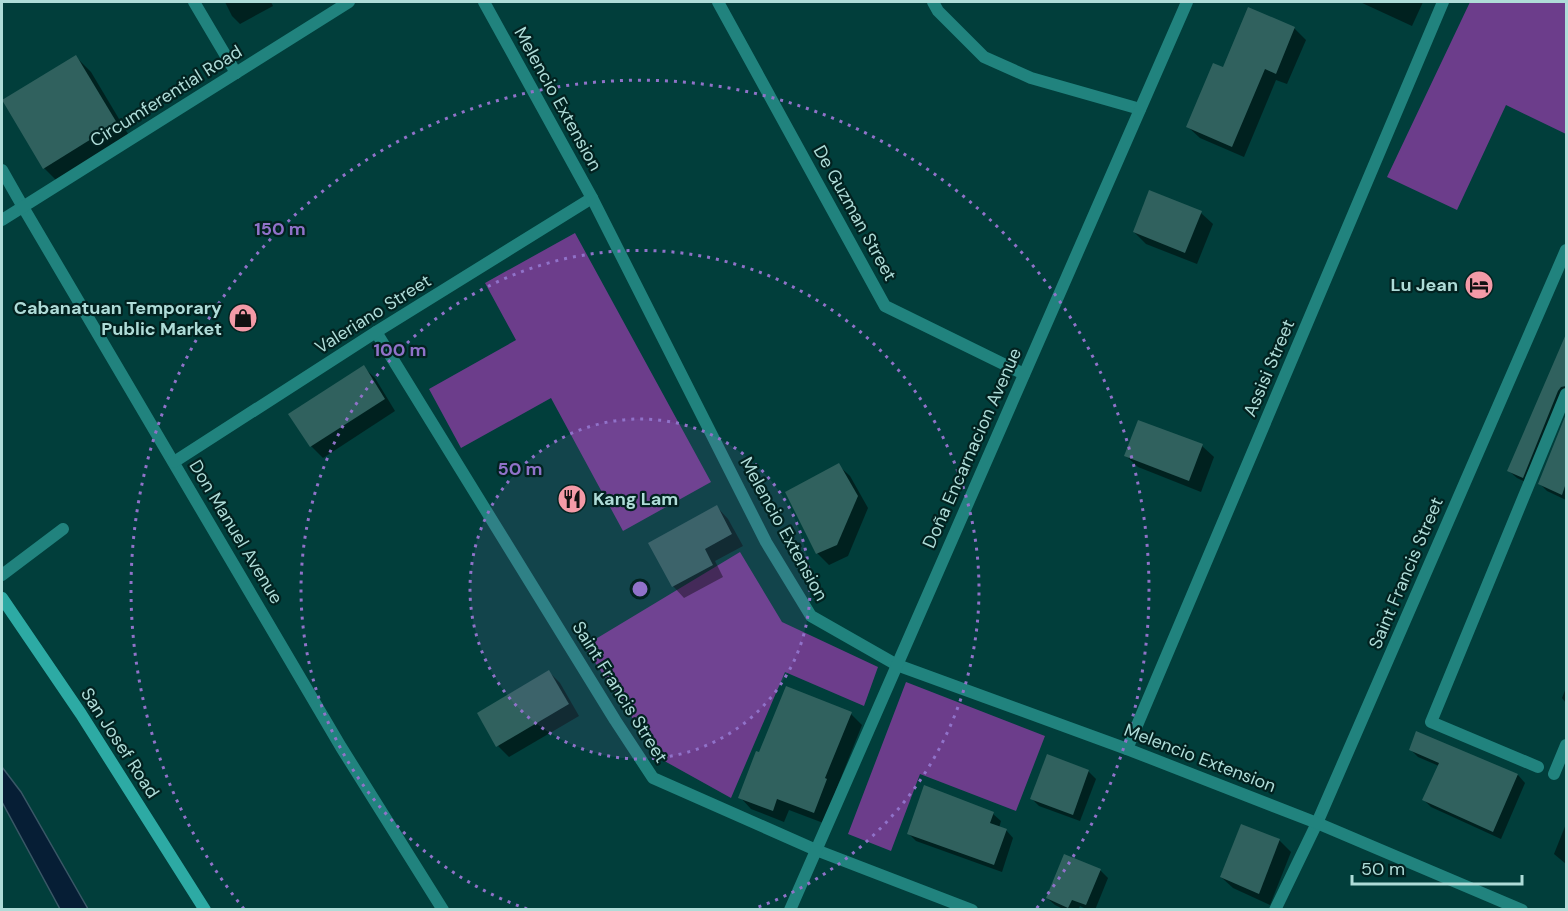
<svg xmlns="http://www.w3.org/2000/svg" width="1568" height="911" font-family="'DM Sans',sans-serif">
	<style>
		.green { fill: #6c3d8b }
		.water { fill: #061e35; stroke: #395766; stroke-width: 1.5 }
		.shadow { fill: #0007 }
		.building { fill: #30615e }
		.lines { fill: none; stroke-linecap: round; stroke-linejoin: round }
		.service { stroke: #21837e; stroke-width: 12 }
		.pedestrian { stroke: #21837e; stroke-width: 12 }
		.minor { stroke: #21837e; stroke-width: 12 }
		.tertiary { stroke: #21837e; stroke-width: 12 }
		.secondary { stroke: #2daaa4; stroke-width: 12 }
		.ring { fill: none; stroke: #9072c9; stroke-width: 3; stroke-dasharray: 3 6 }
		.labels { text-anchor: middle; stroke-width: 4.5; stroke-linejoin: round; paint-order: stroke }
		.street-label { font-size: 18px; fill: #afdcd8; stroke: #022220 }
		.poi-label { font-size: 18px; font-weight: bold; fill: #afdcd8; stroke: #022220; text-anchor: end }
		.centre { fill: #9072c9; stroke: #022220; stroke-width: 3 }
		.ring-label { font-size: 18px; text-anchor: middle; font-weight: bold; fill: #9072c9; stroke: #022220; stroke-width: 4.5; stroke-linejoin: round; paint-order: stroke }
	</style>
	<rect width="100%" height="100%" fill="#013e3b"/>
	<g class="green">
		<path d="M1470 2H1566V134L1506 105 1457 210 1387 177Z"/>
		<path d="M575 233 711 482 623 531 551 398 461 448 429 389 516 340 485 283Z"/>
		<path d="M740 552 782 622 878 667 864 706 785 672 731 798 659 758 584 646Z"/>
		<path d="M906 682 1045 736 1016 811 920 774 891 851 848 834Z"/>
	</g>
	<path class="water" d="M2 767 21 792 88 909H60L2 802Z"/>
	<g class="shadow">
		<path d="M225 2H271L273 6 240 24 232 16Z"/>
		<path d="M1360 2H1423L1412 26Z"/>
		<path d="M1294 28 1306 40 1287 84 1276 80 1244 157 1200 138 1188 127Z"/>
		<path d="M75 56 91 72 131 139 59 183 44 168Z"/>
		<path d="M1201 213 1213 224 1197 264 1146 244 1134 232Z"/>
		<path d="M1566 338V398L1530 484 1517 478 1509 471Z"/>
		<path d="M363 367 375 378 395 411 323 458 311 446 291 414Z"/>
		<path d="M1566 418V500L1547 491 1540 484Z"/>
		<path d="M1202 446 1214 457 1201 492 1138 467 1126 456Z"/>
		<path d="M838 465 850 476 868 508 848 556 829 565 817 553Z"/>
		<path d="M717 507 728 519 743 546 715 561 723 577 684 598 673 586Z"/>
		<path d="M549 672 560 683 579 716 509 757 498 746Z"/>
		<path d="M1566 688V703L1562 698Z"/>
		<path d="M851 714 862 725 836 790 826 824 789 810 784 822 751 809 740 797Z"/>
		<path d="M1410 749 1518 775 1525 783 1501 839 1431 807 1424 800 1439 766 1418 757Z"/>
		<path d="M1088 771 1096 779 1080 821 1039 806 1031 798Z"/>
		<path d="M964 803 993 814 1001 821 999 828 1006 830 1013 838 1002 872 916 841 908 833Z"/>
		<path d="M1566 824V864L1554 854Z"/>
		<path d="M1279 840 1291 852 1270 905 1233 888 1221 877Z"/>
		<path d="M1100 870 1108 878 1095 910H1088L1080 906 1078 910H1065L1055 905 1047 898Z"/>
	</g>
	<g class="building">
		<path d="M1248 7 1295 27 1276 74 1265 69 1232 147 1186 127 1213 63 1223 67Z"/>
		<path d="M76 55 117 123 43 169 2 100Z"/>
		<path d="M1149 190 1202 211 1185 253 1133 232Z"/>
		<path d="M1566 334V386L1561 387 1558 391 1523 478 1507 471Z"/>
		<path d="M364 365 385 399 310 447 288 414Z"/>
		<path d="M1566 414V483L1562 495 1538 484Z"/>
		<path d="M1138 420 1203 444 1189 481 1124 456Z"/>
		<path d="M839 463 858 496 837 545 816 554 785 492Z"/>
		<path d="M717 505 732 534 705 549 713 565 672 587 648 543Z"/>
		<path d="M549 670 569 704 496 747 477 713Z"/>
		<path d="M786 686 852 712 825 778 827 779 814 813 777 799 773 811 738 798 756 751 759 752Z"/>
		<path d="M1416 731 1518 774 1493 832 1422 800 1439 763 1409 750Z"/>
		<path d="M1047 754 1089 770 1073 815 1030 799Z"/>
		<path d="M924 785 994 812 990 823 1007 829 994 865 907 834Z"/>
		<path d="M1241 824 1280 839 1259 894 1220 877Z"/>
		<path d="M1064 854 1101 869 1086 905 1072 900 1068 908 1046 898Z"/>
	</g>
	<g class="lines">
		<path class="service" d="M2 575 63 529"/>
		<g class="pedestrian">
			<path d="M1538 767 1431 722 1566 394"/>
			<path d="M1554 774 1566 745"/>
		</g>
		<g class="minor">
			<path d="M194 2 236 73"/>
			<path d="M718 2 885 306 1024 374"/>
			<path d="M933 2 938 11 984 57 1031 78 1140 109"/>
			<path d="M23 207 341 747 443 910"/>
			<path d="M376 332 615 720 653 778 816 850 972 910"/>
			<path d="M174 462 376 332 592 198"/>
			<path d="M1127 749 1443 2"/>
			<path d="M1275 910 1317 823 1566 250"/>
		</g>
		<g class="tertiary">
			<path d="M484 2 592 198 766 542 811 616 897 665 1127 749 1317 823 1522 910"/>
			<path d="M2 170 23 207"/>
			<path d="M2 220 349 2"/>
			<path d="M790 910 1187 2"/>
		</g>
		<path class="secondary" d="M2 598 81 714 205 910"/>
	</g>
	<circle cx="640" cy="589" r="170" fill="#9072c9" fill-opacity=".12"/>
	<g class="ring">
		<circle cx="640" cy="589" r="170"/>
		<path d="M527 909A339 339 0 1 1 753 909"/>
		<path d="M244 909A509 509 0 1 1 1036 909"/>
	</g>
	<defs>
		<g id="hotel-disc" transform="scale(1.5)"><circle r="9.5" fill="#f39aa7" stroke="#022220"/><path d="M-6-4.5h1.5V1H6V5H4.5V3h-9V5H-6ZM-4 0a1.8 1.8 0 1 1 3.6 0ZM.5 0V-2.5h3Q6-2.5 6 0Z" fill="#111"/></g>
		<g id="shop-disc" transform="scale(1.5)"><circle r="9.5" fill="#f39aa7" stroke="#022220"/><path d="M-5-2.5h2.3a2.7 3.5 0 0 1 5.4 0H5L5.5 6h-11ZM-1.5-2.5h3a1.5 2.3 0 0 0-3 0Z" fill="#111"/></g>
		<g id="restaurant-disc" transform="scale(1.5)"><circle r="9.5" fill="#f39aa7" stroke="#022220"/><path d="M-5-6h1v4h1v-4h1v4h1v-4h1v5L-1.5 .5V6h-2V.5L-5-1ZM5-6V6H3V1.5H1.5Q1.5-4 5-6Z" fill="#111"/></g>
	</defs>
	<g fill-rule="evenodd">
		<use href="#hotel-disc" x="1479" y="285"/>
		<use href="#shop-disc" x="243" y="318"/>
		<use href="#restaurant-disc" x="572" y="499"/>
	</g>
	<g class="labels">
		<g class="street-label">
			<text transform="translate(166 96) rotate(-32)" y="6">Circumferential Road</text>
			<text transform="translate(558 99) rotate(61)" y="6">Melencio Extension</text>
			<text transform="translate(855 213) rotate(61)" y="6">De Guzman Street</text>
			<text transform="translate(373 314) rotate(-32)" y="6">Valeriano Street</text>
			<text transform="translate(1269 368) rotate(-67)" y="6">Assisi Street</text>
			<text transform="translate(972 448) rotate(-66)" y="6">Doña Encarnacion Avenue</text>
			<text transform="translate(784 529) rotate(61)" y="6">Melencio Extension</text>
			<text transform="translate(236 532) rotate(59)" y="6">Don Manuel Avenue</text>
			<text transform="translate(1406 573) rotate(-67)" y="6">Saint Francis Street</text>
			<text transform="translate(620 692) rotate(58)" y="6">Saint Francis Street</text>
			<text transform="translate(120 743) rotate(57)" y="6">San Josef Road</text>
			<text transform="translate(1200 758) rotate(21)" y="6">Melencio Extension</text>
		</g>
		<g class="poi-label">
			<text x="1458" y="291">Lu Jean</text>
			<text x="222" y="314">Cabanatuan Temporary<tspan x="222" dy="21">Public Market</tspan></text>
			<text x="593" y="505" text-anchor="start">Kang Lam</text>
		</g>
	</g>
	<circle cx="640" cy="589" r="9" class="centre"/>
	<g class="ring-label">
		<text x="280" y="235">150 m</text>
		<text x="400" y="356">100 m</text>
		<text x="520" y="475">50 m</text>
	</g>
	<rect width="1568" height="911" fill="none" stroke="#afdcd8" stroke-width="6"/>
	<path d="M1352 875v9h170v-9" fill="none" stroke="#afdcd8" stroke-width="3"/>
	<text x="1361" y="875" font-size="18" fill="#afdcd8" stroke="#022220" stroke-width="4.5" paint-order="stroke">50 m</text>
</svg>
